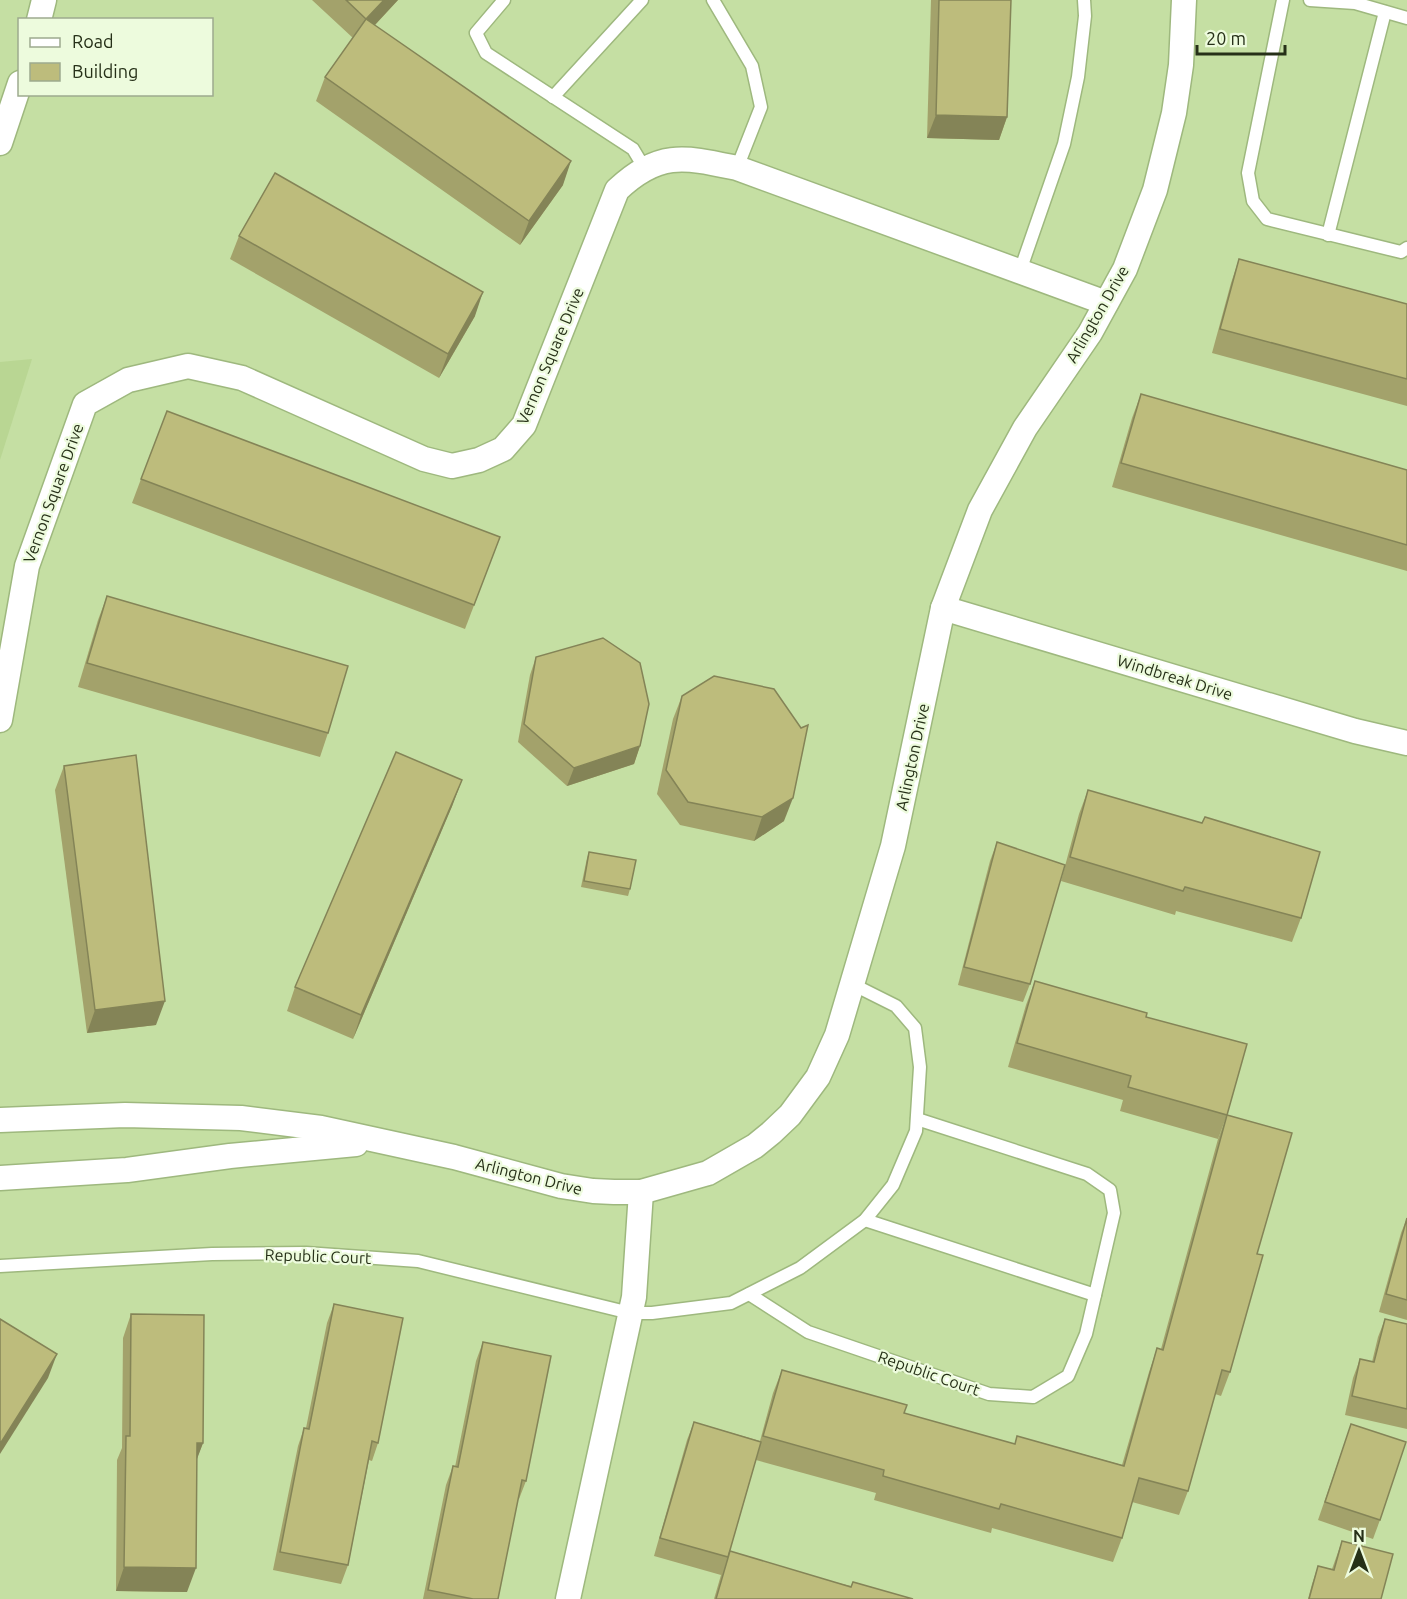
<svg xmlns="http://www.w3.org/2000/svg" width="1407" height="1599" font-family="Ubuntu,sans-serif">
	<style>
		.built { fill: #b9d693 }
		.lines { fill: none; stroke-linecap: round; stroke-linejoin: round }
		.lane-casing { stroke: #9eb87e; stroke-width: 15 }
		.street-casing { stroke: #9eb87e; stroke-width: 27 }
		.lane { stroke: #fff; stroke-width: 12 }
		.street { stroke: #fff; stroke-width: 24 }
		.wall { fill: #a3a26b }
		.shaded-wall { fill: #848457 }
		.building { fill: #bdbc7c; stroke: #848457; stroke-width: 1.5 }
		.labels { text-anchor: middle; stroke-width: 4.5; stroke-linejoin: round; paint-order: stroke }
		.street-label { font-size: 16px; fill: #263018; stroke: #edfbdd }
	</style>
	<rect width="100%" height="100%" fill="#c5dfa3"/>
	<path class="built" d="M32 359 0 460V362Z"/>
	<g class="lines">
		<g class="lane-casing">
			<g id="lane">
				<path d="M504 0 476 33 486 53 633 149 645 169"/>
				<path d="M713 0 752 66 761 107 737 168"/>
				<path d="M1283 0 1248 173 1253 201 1267 219 1401 252 1407 248"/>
				<path d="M1310 0 1355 3 1407 18"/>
				<path d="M553 97 642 0"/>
				<path d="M1328 235 1385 12"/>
				<path d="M1020 271 1064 144 1078 77 1085 16 1084 0"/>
				<path d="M865 1220 1095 1295"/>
				<path d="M0 1266 212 1254 306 1253 418 1261 630 1313H652L731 1303 800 1268 865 1220 893 1185 916 1131 920 1067 915 1028 896 1006 852 984"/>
				<path d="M749 1294 808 1332 989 1394 1033 1397 1068 1376 1086 1334 1114 1213 1110 1190 1087 1174 917 1119"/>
			</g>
		</g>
		<g class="street-casing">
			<g id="street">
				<path d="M39 20 44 0"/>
				<path d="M0 143 20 83"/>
				<path d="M943 608 1355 731 1407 743"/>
				<path d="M0 720 27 566 85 404 128 380 188 366 242 378 424 459 452 466 479 460 503 449 524 425 617 190C659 150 685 157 737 168L1106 303"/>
				<path d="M0 1120 125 1115 241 1118 321 1128 454 1157 561 1186 593 1191 614 1192H641L708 1173 755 1146 771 1133 790 1115 818 1077 837 1035 893 846 943 608 980 510 1025 428 1090 333 1125 269 1155 190 1174 113 1181 65 1184 0"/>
				<path d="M0 1178 127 1170 230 1156 356 1144"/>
				<path d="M568 1599 634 1297 641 1192"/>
			</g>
		</g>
		<use href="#lane" class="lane"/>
		<use href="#street" class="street"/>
	</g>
	<g class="wall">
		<path d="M312 0H398L375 25 563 185 520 245 316 101 325 77 353 38Z"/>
		<path d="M931 0H1011L1007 117 999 140 927 138Z"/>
		<path d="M239 236 475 316 439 378 230 259Z"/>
		<path d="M1239 259 1407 304V406L1212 353 1231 283Z"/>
		<path d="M1141 394 1407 470V571L1112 487 1132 418Z"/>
		<path d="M141 479 500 537 465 629 132 503Z"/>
		<path d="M107 596 328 733 320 757 78 687 98 620Z"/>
		<path d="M536 657 640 746 634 764 567 786 518 742 530 675Z"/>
		<path d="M682 696 784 821 754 841 680 825 657 794 673 719Z"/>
		<path d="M64 766 156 1025 87 1033 55 790Z"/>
		<path d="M1088 790 1301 918 1292 942 1176 911 1175 915 1061 881 1079 814Z"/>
		<path d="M453 804 353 1039 287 1011 295 987Z"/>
		<path d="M997 842 1030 984 1023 1002 958 985 990 861Z"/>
		<path d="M589 852 630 889 628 896 581 887 587 858Z"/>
		<path d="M1035 981 1146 1017 1227 1115 1218 1139 1120 1111 1123 1100 1008 1067 1026 1005Z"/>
		<path d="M1227 1115 1257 1254 1230 1372 1221 1396 1215 1394 1188 1491 1179 1515 1132 1502 1122 1538 1113 1562 992 1528 991 1533 874 1500 876 1493 756 1460 728 1557 851 1586 913 1599H714L721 1575 654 1556 687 1440 694 1422 760 1441 773 1393 782 1370 904 1413 1015 1444 1017 1436 1122 1465 1149 1372 1157 1348 1161 1349 1218 1139Z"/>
		<path d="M1407 1218V1320L1379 1312 1401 1233Z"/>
		<path d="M334 1304 378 1443 372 1461 369 1460 348 1565 341 1584 273 1570 298 1446 304 1428H306L327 1323Z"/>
		<path d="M131 1314 203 1443 197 1458 187 1592 116 1591 117 1460 122 1448 123 1338Z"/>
		<path d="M1385 1319 1407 1324V1429L1345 1415 1353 1378 1360 1359 1372 1362 1378 1337Z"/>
		<path d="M483 1342 526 1481 519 1499H518L498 1599H423L446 1485 453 1466 455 1467 476 1361Z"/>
		<path d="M1351 1424 1380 1520 1373 1539 1318 1520Z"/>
		<path d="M1342 1541 1381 1599H1308L1312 1584 1318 1566 1332 1569Z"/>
	</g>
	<g class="shaded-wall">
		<path d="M384 0H398L358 43 366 19Z"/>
		<path d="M936 115 1007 117 999 140 927 138Z"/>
		<path d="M571 161 563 185 520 245 529 221Z"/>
		<path d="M483 292 475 316 439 378 448 354Z"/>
		<path d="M640 746 634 764 567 786 574 768Z"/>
		<path d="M462 780 453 804 353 1039 361 1015Z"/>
		<path d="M793 798 784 821 754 841 762 817Z"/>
		<path d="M165 1001 156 1025 87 1033 95 1010Z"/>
		<path d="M57 1354 48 1378 0 1454V1444Z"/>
		<path d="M197 1443H203L194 1467Z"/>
		<path d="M124 1567 196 1568 187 1592 116 1591Z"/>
	</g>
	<g class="building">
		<path d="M346 0H384L366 19Z"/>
		<path d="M939 0H1011L1007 117 936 115Z"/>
		<path d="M366 19 571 161 529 221 325 77Z"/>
		<path d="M275 173 483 292 448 354 239 236Z"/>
		<path d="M1239 259 1407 304V379L1220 329Z"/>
		<path d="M1141 394 1407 470V545L1121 463Z"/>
		<path d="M167 411 500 537 474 605 141 479Z"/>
		<path d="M107 596 348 666 328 733 87 663Z"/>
		<path d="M603 638 640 663 649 704 640 746 574 768 524 724 536 657Z"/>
		<path d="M714 676 774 689 801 728 808 725 793 798 762 817 688 802 666 770 682 696Z"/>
		<path d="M396 752 462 780 361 1015 295 987Z"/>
		<path d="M136 755 165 1001 95 1010 64 766Z"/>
		<path d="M1088 790 1202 823 1205 817 1320 852 1301 918 1185 887 1183 891 1070 857Z"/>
		<path d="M997 842 1065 865 1030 984 964 967Z"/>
		<path d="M589 852 636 860 630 889 584 881Z"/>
		<path d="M1035 981 1147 1013 1146 1017 1247 1044 1227 1115 1128 1087 1131 1076 1017 1043Z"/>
		<path d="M1227 1115 1292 1133 1257 1254 1263 1255 1230 1372 1222 1370 1188 1491 1139 1478 1122 1538 1001 1504 999 1509 883 1476 884 1470 763 1436 782 1370 907 1405 904 1413 1015 1444 1017 1436 1124 1466 1157 1348 1163 1350Z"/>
		<path d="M1407 1218V1300L1386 1294Z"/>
		<path d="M334 1304 403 1318 378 1443 372 1441 348 1565 280 1552 304 1428 309 1429Z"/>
		<path d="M131 1314 204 1315 203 1443H197L196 1568 124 1567 126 1436H130Z"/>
		<path d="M0 1319 57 1354 0 1444Z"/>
		<path d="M1385 1319 1407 1324V1409L1352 1396 1360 1359 1374 1362Z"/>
		<path d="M483 1342 551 1356 526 1481 522 1480 498 1599H473L428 1590 453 1466 458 1467Z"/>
		<path d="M694 1422 761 1442 728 1557 660 1538Z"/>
		<path d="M1351 1424 1406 1442 1380 1520 1325 1502Z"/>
		<path d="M1342 1541 1393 1554 1381 1599H1309L1318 1566 1334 1570Z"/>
		<path d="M730 1551 851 1587 853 1582 913 1599H716Z"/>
	</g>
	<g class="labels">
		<g class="street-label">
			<text transform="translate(1097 314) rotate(-60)" y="6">Arlington Drive</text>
			<text transform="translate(550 356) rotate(-67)" y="6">Vernon Square Drive</text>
			<text transform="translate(53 493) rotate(-70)" y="6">Vernon Square Drive</text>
			<text transform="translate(1175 677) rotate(17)" y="6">Windbreak Drive</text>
			<text transform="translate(912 757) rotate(-78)" y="6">Arlington Drive</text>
			<text transform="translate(529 1176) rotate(14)" y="6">Arlington Drive</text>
			<text transform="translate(318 1256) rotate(2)" y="6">Republic Court</text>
			<text transform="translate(929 1373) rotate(19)" y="6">Republic Court</text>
		</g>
	</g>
	<rect x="18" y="18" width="195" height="78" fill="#edfbdd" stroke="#9daa8e" stroke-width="1.5"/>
	<rect x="30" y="38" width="30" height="9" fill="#ffffff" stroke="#9daa8e" stroke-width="1.5"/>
	<text x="72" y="48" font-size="18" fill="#263018">Road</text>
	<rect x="30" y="63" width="30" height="18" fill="#bdbc7c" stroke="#9daa8e" stroke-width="1.5"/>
	<text x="72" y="78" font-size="18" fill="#263018">Building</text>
	<g transform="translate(1359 1551)" stroke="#edfbdd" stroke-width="4.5" paint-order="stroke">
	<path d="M0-4.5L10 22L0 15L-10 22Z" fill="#263018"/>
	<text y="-9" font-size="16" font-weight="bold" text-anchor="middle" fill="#263018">N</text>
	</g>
	<path d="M1197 45v9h88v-9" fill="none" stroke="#263018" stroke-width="3"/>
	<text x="1206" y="45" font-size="18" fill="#263018" stroke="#edfbdd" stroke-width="4.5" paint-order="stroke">20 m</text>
</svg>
